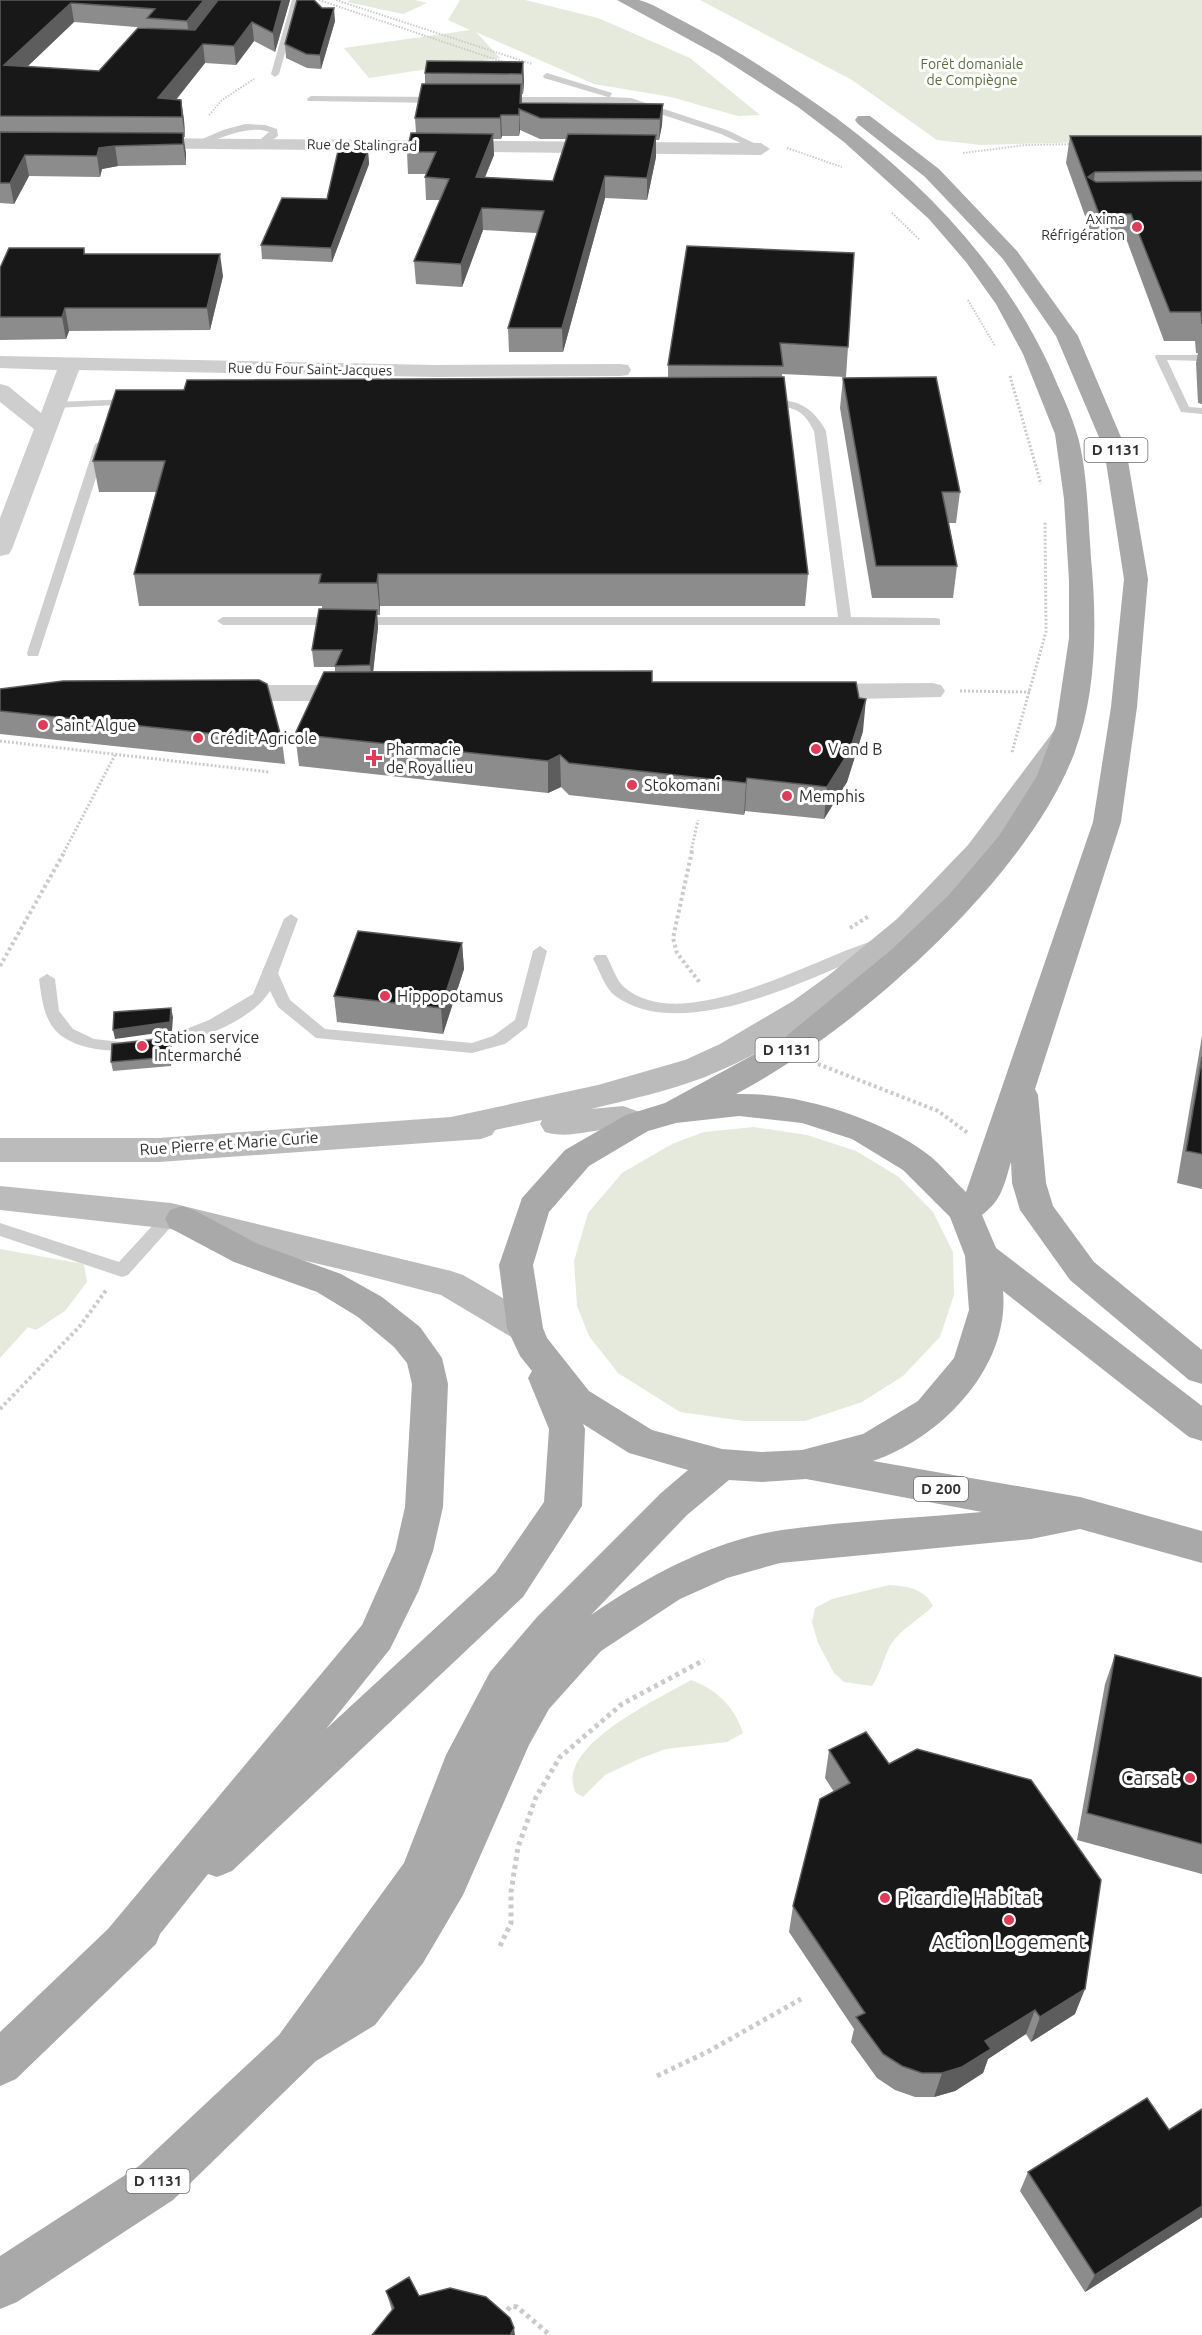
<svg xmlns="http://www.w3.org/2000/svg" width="1202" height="2335" font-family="Ubuntu,sans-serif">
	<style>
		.green { fill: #e5eadd }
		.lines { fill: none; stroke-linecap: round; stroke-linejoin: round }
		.path-far3 { stroke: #cbcbcb; stroke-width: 2; stroke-dasharray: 1.5 1.5; stroke-linecap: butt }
		.path-far2 { stroke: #cbcbcb; stroke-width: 3; stroke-dasharray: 2 2; stroke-linecap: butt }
		.path-far1 { stroke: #cbcbcb; stroke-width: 4; stroke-dasharray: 3 3; stroke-linecap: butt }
		.path { stroke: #cbcbcb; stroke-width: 5; stroke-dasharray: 4 4; stroke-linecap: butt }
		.lane { fill: #cecece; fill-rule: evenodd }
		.street { fill: #cecece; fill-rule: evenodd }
		.secondary { fill: #bbb; fill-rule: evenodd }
		.primary { fill: #a9a9a9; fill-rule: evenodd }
		.wall { fill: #8c8c8c; fill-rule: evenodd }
		.shaded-wall { fill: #5d5d5d }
		.building { fill: #181818; stroke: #5d5d5d; stroke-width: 1.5 }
		.poi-dot { fill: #e03b58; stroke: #fff; stroke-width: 2 }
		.labels { text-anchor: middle; stroke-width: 6; stroke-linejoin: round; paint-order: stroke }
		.far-park-label { font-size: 14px; fill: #596c3f; stroke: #fff }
		.far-street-label { font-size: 14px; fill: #313131; stroke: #fff }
		.far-poi-label { font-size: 14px; fill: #313131; stroke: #fff; text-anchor: end }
		.shield { fill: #fff; stroke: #6f6f6f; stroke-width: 1.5 }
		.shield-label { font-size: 15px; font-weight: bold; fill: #313131 }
		.poi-label { font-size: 16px; fill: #313131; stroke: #fff; text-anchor: start }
		.street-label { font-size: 16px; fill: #313131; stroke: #fff }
		.near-poi-label { font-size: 20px; fill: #313131; stroke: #fff; text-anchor: end }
	</style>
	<rect width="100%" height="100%" fill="#fff"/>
	<g class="green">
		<path d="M350 0H415L427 3 403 14 347 2Z"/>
		<path d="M460 0H525L598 18 690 58 760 115 738 116 671 97 594 84 476 32 500 58 369 78 344 48 470 30 448 20Z"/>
		<path d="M700 0H1202V139L981 145 937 140 852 80Z"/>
		<path d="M754 1127 807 1135 856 1151 899 1177 933 1212 953 1252 954 1295 940 1337 903 1376 862 1402 805 1421H744L680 1412 618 1373 589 1336 577 1306 574 1261 588 1213 622 1173 672 1144 704 1132Z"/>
		<path d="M0 1249 84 1264 87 1282 65 1311 36 1330 28 1327 0 1358Z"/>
		<path d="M889 1585C908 1586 925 1589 933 1606 919 1620 900 1629 890 1646 883 1659 881 1673 872 1686L844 1682 834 1673 818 1643 812 1622 815 1608 832 1599Z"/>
		<path d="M691 1680C716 1689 735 1707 743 1733L727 1742 666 1749 639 1759 605 1775 583 1797 575 1792C574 1787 571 1779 573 1774 581 1735 658 1699 691 1680Z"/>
	</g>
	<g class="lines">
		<g class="path-far3">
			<path d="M319 0 506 63"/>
			<path d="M336 0 532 64"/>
			<path d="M209 115 222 100 254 79"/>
			<path d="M787 148 842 167"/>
			<path d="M963 153 1026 145 1073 144"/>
			<path d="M892 213 919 239"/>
			<path d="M968 300 995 346"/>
		</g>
		<g class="path-far2">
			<path d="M1010 376 1041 484"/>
			<path d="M960 691 1030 692"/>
			<path d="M0 741 269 772"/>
			<path d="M1012 752 1046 632 1045 521"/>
			<path d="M64 852 115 755"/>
			<path d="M691 852 698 820"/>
		</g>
		<g class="path-far1">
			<path d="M692 851 673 938 677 953 700 983"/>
			<path d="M850 928 869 916"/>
			<path d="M0 966 65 851"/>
			<path d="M818 1064 938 1111 968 1133"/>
			<path d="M0 1409 80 1326 107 1289"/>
		</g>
		<g class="path">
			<path d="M500 1946 511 1923V1892L518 1847 536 1797 560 1757 622 1704 704 1660"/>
			<path d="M657 2076 709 2051 801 1999"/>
			<path d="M502 2316 511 2306 517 2307 550 2335"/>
		</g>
		<g class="lane">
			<path d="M292 0H300L279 74 275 77 271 74Z"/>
			<path d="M547 73 612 93 610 97 631 98 727 130 766 149 758 151 721 134 627 103H501L497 100 501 97H608L544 78 543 76Z"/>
			<path d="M311 96 439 97 443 100 439 103 308 101 307 99Z"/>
			<path d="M245 124 265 125 277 129 278 136C268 144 256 146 244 145V141L261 139 269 132C243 122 203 150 193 143L223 130Z"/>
			<path d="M1156 355H1202V361L1167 360 1189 407 1202 408V414L1181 412 1155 357Z"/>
			<path d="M132 399 138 402 136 404 55 408 49 405 55 402Z"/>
			<path d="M767 399C795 399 812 405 826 431L851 617 936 618 940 619V625H223L217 621 223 617H838L814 431C800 403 789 409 763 404V400Z"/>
			<path d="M101 441 107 444 39 653 38 656H28L27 653 95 444Z"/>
			<path d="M291 914 298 919 278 973 290 1000 325 1029 472 1043 493 1036 515 1020 533 951 540 946 547 951 527 1027 505 1044 472 1053 316 1038 278 1007 270 991C241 1039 111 1070 63 1037 44 1024 42 1000 39 979L47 974 55 979 59 1011 73 1029 94 1039 121 1042 153 1038 181 1031 209 1020 253 994 284 919Z"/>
			<path d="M876 940 881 942 883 945 881 948C815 977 680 1046 614 995 605 988 599 969 593 959L596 955H606C612 965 616 980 624 987 683 1038 815 957 876 940Z"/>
			<path d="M171 1210 177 1212 179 1216 177 1220 128 1275 122 1277 0 1236V1223L119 1262 165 1212Z"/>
		</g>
		<g class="street">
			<path d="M139 138 761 143 770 149 761 155 132 148 130 144 132 140Z"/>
			<path d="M0 356 435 365 620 364 628 365 631 370 628 375 620 376 435 377 79 370 12 549 9 554 0 556V518L34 429 0 402V384L8 386 41 413 57 370 0 368Z"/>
			<path d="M932 683 941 685 945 691 941 697 814 700 805 698 801 692 805 686 814 684Z"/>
			<path d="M223 685H358L367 687 371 693 367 699 358 701H223L214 699 210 693 214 687Z"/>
		</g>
		<g class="secondary">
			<path d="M1068 722 1077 724 1081 730C984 872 869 1011 705 1077 668 1091 628 1100 591 1109L623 1106 648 1115 653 1123 648 1131C637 1135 632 1131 621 1130 595 1127 570 1140 545 1132L540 1124 542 1120 495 1130 492 1135 481 1139 159 1162H0V1138H159L451 1117 598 1085 685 1060 720 1044 793 1001 829 975 897 919 968 845 1059 724Z"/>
			<path d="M0 1186 171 1203 451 1271 463 1275 537 1318 543 1328 537 1338 525 1342 513 1338 441 1295 357 1273 171 1229 0 1210Z"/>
		</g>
		<path class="primary" d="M617 0C624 0 632 0 639 0 652 3 667 13 679 19 733 47 785 81 835 117 930 188 1012 275 1058 386 1066 403 1074 422 1079 441 1088 479 1088 519 1091 558 1097 623 1097 693 1074 754 1025 881 854 1032 736 1094 796 1092 878 1117 926 1153 941 1164 953 1180 966 1192L1093 822 1111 707 1124 579 1104 449 1056 336 1003 259 925 177 858 124 855 120 858 116H870L939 169 1017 251 1078 336 1126 449 1148 579 1137 707 1121 822 1035 1089 1038 1095 1046 1183 1053 1206 1094 1262 1202 1350V1384L1189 1380 1070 1280 1020 1210 1012 1183 1011 1162C1004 1185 1002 1200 982 1215L996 1248 1202 1406V1441L1189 1437 1003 1291C1010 1367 941 1438 873 1461L1080 1497 1202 1531V1563L1080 1529 1031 1539 780 1563 727 1578 680 1599 601 1651 549 1709 529 1745 463 1895 423 1963 375 2025 316 2061 173 2200 17 2302 0 2309V2256L139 2166 279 2035 404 1863 446 1755 490 1672 537 1617 661 1493 688 1470 629 1453 583 1424 585 1429 582 1506 523 1597 232 1871 217 1877 208 1874 160 1934 156 1944 16 2079 0 2086V2032L108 1929 362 1625 395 1551 405 1507 412 1384 407 1363 394 1347 358 1317 317 1292 234 1262 170 1228 165 1219 170 1210 182 1206 194 1210 258 1244 341 1274 382 1297 420 1327 442 1358 448 1384 443 1507 433 1551 419 1590 390 1649 326 1729 495 1573 544 1502 549 1429 528 1378 532 1371 520 1356 507 1328 499 1265 522 1198 565 1150 626 1115 665 1103 784 1038 891 950 948 896 999 836 1037 776 1056 725 1069 638V581L1064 499 1055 434 1023 354 996 304 966 262 929 219 844 142 798 107 719 56ZM739 1116 802 1123 852 1139 903 1170 950 1217 965 1256 969 1310 954 1358 918 1401 863 1434 802 1450 762 1452 722 1449 652 1430 589 1391 547 1338 543 1328 533 1265 549 1212 589 1166 648 1131 676 1123ZM806 1479 982 1512C916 1518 848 1521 782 1530 712 1541 648 1576 591 1615L687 1515 729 1480 762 1482Z"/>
	</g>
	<g class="wall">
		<path d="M0 0H290L275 52 254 41 236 65 205 63 176 100H181L184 120 185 137H183L186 165 118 166 102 169 100 177 29 176 14 204 0 203ZM74 22 148 28 99 71 27 67Z"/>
		<path d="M335 21 321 69 307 68 286 58 285 44Z"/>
		<path d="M523 62 524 82 523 94H522V103L663 104 662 125 659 140H656V157L647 200 605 198 563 352H509L508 328 537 233 483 230 462 287 416 284 414 261 440 200H426L425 177 427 174H408L407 152 416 133 415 118 425 84V73ZM520 130 540 139H566L553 181 485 177 494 155 493 139H501L502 136H519Z"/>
		<path d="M1070 136H1202V404L1198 403 1196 363 1198 353H1196L1195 341H1164L1127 241H1094L1066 163Z"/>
		<path d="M368 151 369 164 332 262 262 259 261 245 327 199Z"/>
		<path d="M687 246 848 347 846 377 782 374 808 574 805 606H380V615H377L378 627 373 671 652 682 863 731 847 782 824 819 745 811 744 815 569 795 561 787 548 793 299 766 295 734 335 672V667H314L312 650 322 609V606H139L134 574 156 492H99L93 461 184 390 668 377V365Z"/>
		<path d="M84 248 85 254 223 276 210 330 69 331 66 339 0 340V268Z"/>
		<path d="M843 378 960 492 956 523H949L957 566 953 598H872L840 408Z"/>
		<path d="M0 689 282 741 285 764 0 734Z"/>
		<path d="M462 943 464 969 443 1034 337 1022 334 996Z"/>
		<path d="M1202 1036V1189L1177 1183Z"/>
		<path d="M170 1038 172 1047 171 1066 113 1071 111 1062Z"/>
		<path d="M1115 1655 1202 1678V1874L1077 1840 1105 1684Z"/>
		<path d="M829 1750 889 1764 1075 2014 1031 2042 1026 2034 988 2059 983 2073 955 2091 934 2097H915L895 2090 877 2078 851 2042 854 2029 789 1932 793 1906 834 1792 825 1778Z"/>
		<path d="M1202 2109V2217L1085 2292 1020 2191 1028 2172 1169 2130Z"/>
		<path d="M386 2291 419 2296 392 2311Z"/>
	</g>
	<g class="shaded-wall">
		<path d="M204 0H221L190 41 187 21Z"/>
		<path d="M282 0H290L275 52 273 33Z"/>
		<path d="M71 3 74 22 8 85 4 65Z"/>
		<path d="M334 8 335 21 321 69 320 55Z"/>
		<path d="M252 22 254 41 236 65 234 46Z"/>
		<path d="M203 44 205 63 162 117 158 98Z"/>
		<path d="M523 62 524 82 523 94 522 74Z"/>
		<path d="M521 84 522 105 520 103Z"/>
		<path d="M181 100 184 120 185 137 182 117Z"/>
		<path d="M663 104 662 125 659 140 660 119Z"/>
		<path d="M519 109 520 130 519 136Z"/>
		<path d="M501 115 502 136 501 139 500 118Z"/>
		<path d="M183 133 186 153V165L183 144Z"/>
		<path d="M493 134 494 155 476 199V177Z"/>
		<path d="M656 135V157L647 200V178Z"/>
		<path d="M115 146 118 166 102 169 100 177 97 156 99 148Z"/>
		<path d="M368 151 369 164 332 262 331 248Z"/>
		<path d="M25 155 29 176 14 204 10 183Z"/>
		<path d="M1095 172 1092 195 1088 177Z"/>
		<path d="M605 176V198L563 352 562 328Z"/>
		<path d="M482 208 483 230 462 287 461 264Z"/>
		<path d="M220 254 223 276 210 330 207 308Z"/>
		<path d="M65 308 69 331 66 339 62 317Z"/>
		<path d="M378 574 380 606V615L377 583Z"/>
		<path d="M377 610 378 627 372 683 370 665Z"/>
		<path d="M866 699 863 731 847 782 824 819 827 787Z"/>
		<path d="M560 755 561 787 548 793V761Z"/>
		<path d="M747 778 745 811 744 815 746 783Z"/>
		<path d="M462 943 464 969 443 1034 441 1008Z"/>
		<path d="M171 1008 173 1017 172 1031 115 1039 113 1030Z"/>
		<path d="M170 1038 172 1047 171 1066 169 1057Z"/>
		<path d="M1085 1989 1075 2014 1031 2042 1040 2017Z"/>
		<path d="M1035 2010 1026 2034 988 2059 983 2073 955 2091 934 2097 942 2073 985 2041Z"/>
		<path d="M1202 2206V2217L1085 2292 1095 2275Z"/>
		<path d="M514 2328 515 2335H510Z"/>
	</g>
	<g class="building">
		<path d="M0 0H204L187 21 147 18 155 9 71 3 4 65 99 71 138 28 195 30 218 0H282L273 33 252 22 234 46 203 44 158 98 181 100 182 117 0 116Z"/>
		<path d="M297 0H314L322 8H334L320 55 306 54 285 44Z"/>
		<path d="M427 61 523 62 522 74 425 73Z"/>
		<path d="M422 84H521L520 103 663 104 660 119 540 118 519 109V115H501L500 118H415Z"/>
		<path d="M0 132 183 133V144L115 146 99 148 97 156 25 155 10 183H0Z"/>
		<path d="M411 133 493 134 476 177 553 181 568 134 656 135 647 178 605 176 562 328H508L544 211 482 208 461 264 414 261 449 179 425 177 436 152H407Z"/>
		<path d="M1070 136H1202V171L1095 172 1088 177 1096 182 1202 181V324L1201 312H1170L1131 214H1099Z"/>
		<path d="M338 151H368L331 248 261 245 282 198 327 199Z"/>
		<path d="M687 246 854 253 848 347 780 343 783 366 668 365Z"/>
		<path d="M9 248H84V254H220L207 308H65L62 317H0V268Z"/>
		<path d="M784 377 808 574H378L377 583H319L321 574H134L165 461H93L116 390H184L187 380Z"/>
		<path d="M936 377 960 492H942L957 566H876L843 378Z"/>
		<path d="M319 609 377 610 370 665 335 666 342 650H312Z"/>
		<path d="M652 671V682H856L859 698 866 699 850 750 827 787 747 778 746 783 569 763 560 755 548 761 295 734 324 672Z"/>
		<path d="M259 680 267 684 282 741 0 711V689L63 681Z"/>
		<path d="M358 931 462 943 441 1008 334 996Z"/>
		<path d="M171 1008 170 1022 113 1030 114 1012Z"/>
		<path d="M170 1038 169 1057 111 1062 112 1044Z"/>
		<path d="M1202 1057V1154L1186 1151Z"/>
		<path d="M1115 1655 1202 1678V1844L1087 1813Z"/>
		<path d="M866 1732 889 1764 917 1749 1031 1780 1101 1880 1085 1989 1040 2017 1035 2010 985 2041 991 2049 962 2067 942 2073H922L902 2066 883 2054 856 2017 865 2013 793 1906 820 1799 850 1783 829 1750Z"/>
		<path d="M1147 2098 1169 2130 1202 2109V2206L1095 2275 1028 2172Z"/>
		<path d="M409 2277 419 2296 450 2288 486 2297 510 2318 514 2328 510 2335H372L394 2308 386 2291Z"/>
	</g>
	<g class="poi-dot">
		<circle cx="1137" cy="227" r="6"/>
		<circle cx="43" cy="725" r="6"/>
		<circle cx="198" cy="738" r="6"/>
		<circle cx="816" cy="749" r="6"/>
		<path d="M371 749h6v6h6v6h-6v6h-6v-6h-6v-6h6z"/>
		<circle cx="632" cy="785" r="6"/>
		<circle cx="787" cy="796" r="6"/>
		<circle cx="385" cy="996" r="6"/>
		<circle cx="142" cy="1046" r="6"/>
		<circle cx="1190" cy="1778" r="6"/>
		<circle cx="885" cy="1898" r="6"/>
		<circle cx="1009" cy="1920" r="6"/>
	</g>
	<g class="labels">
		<g class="far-park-label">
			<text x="972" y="69">Forêt domaniale<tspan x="972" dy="16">de Compiègne</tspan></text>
		</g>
		<g class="far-street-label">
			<text transform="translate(362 145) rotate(1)" y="5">Rue de Stalingrad</text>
			<text transform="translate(310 369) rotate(1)" y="5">Rue du Four Saint-Jacques</text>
		</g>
		<g class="far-poi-label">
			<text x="1125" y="224">Axima<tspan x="1125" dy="16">Réfrigération</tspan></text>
		</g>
		<g class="shield">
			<rect x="1084.5" y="438" width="63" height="24" rx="4.5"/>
			<rect x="755.5" y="1038" width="63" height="24" rx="4.5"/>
			<rect x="914" y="1477" width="54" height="24" rx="4.5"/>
			<rect x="126.5" y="2169" width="63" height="24" rx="4.5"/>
		</g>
		<g class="shield-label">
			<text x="1116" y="455">D 1131</text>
			<text x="787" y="1055">D 1131</text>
			<text x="941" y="1494">D 200</text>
			<text x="158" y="2186">D 1131</text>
		</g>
		<g class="poi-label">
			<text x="55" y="731">Saint Algue</text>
			<text x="210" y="744">Crédit Agricole</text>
			<text x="386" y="755">Pharmacie<tspan x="386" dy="18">de Royallieu</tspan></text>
			<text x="828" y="755">V and B</text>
			<text x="644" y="791">Stokomani</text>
			<text x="799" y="802">Memphis</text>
			<text x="397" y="1002">Hippopotamus</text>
			<text x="154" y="1043">Station service<tspan x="154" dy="18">Intermarché</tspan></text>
		</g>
		<g class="street-label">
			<text transform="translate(229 1143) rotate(-4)" y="6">Rue Pierre et Marie Curie</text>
		</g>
		<g class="near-poi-label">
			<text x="1178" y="1785">Carsat</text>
			<text x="897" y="1905" text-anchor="start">Picardie Habitat</text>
			<text x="1009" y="1949" text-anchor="middle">Action Logement</text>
		</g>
	</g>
</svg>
